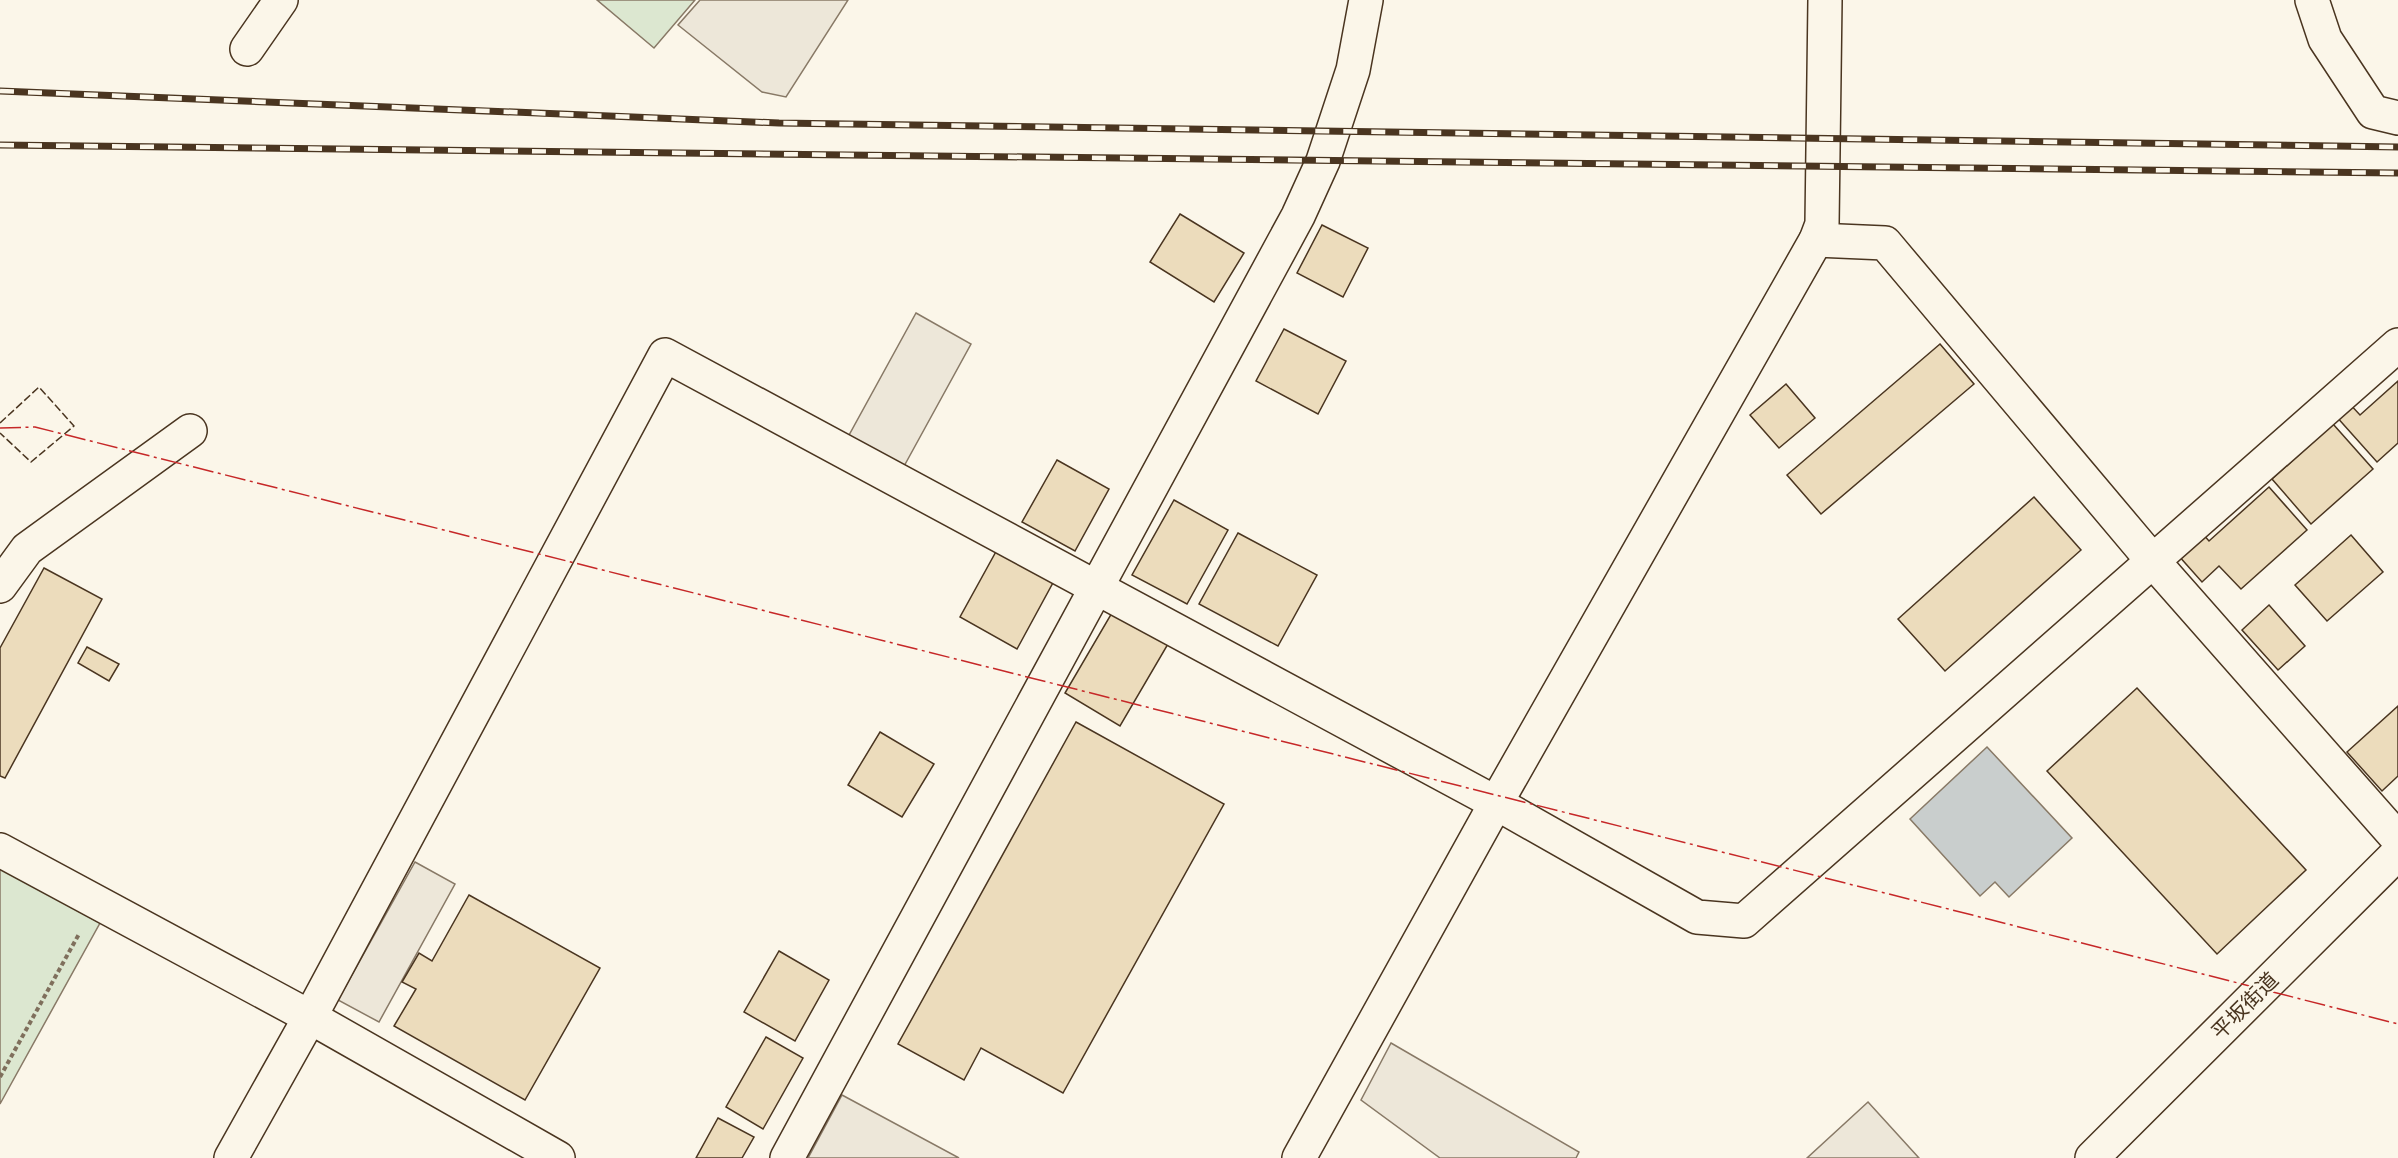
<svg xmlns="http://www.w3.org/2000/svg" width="2398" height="1158" font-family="'Sofia Sans Condensed','Noto Sans JP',sans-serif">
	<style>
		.green { fill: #dce7d0; stroke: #887966; stroke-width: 1.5 }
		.parking { fill: #ede7d9; stroke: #887966; stroke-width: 1.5 }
		.water { fill: #c9cecd; stroke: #887966; stroke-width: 1.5 }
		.building { fill: #ecdcbc; stroke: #4a3520; stroke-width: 1.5 }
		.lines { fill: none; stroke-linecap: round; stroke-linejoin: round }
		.minor-casing { stroke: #4a3520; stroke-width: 36 }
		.path { stroke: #7f6f5c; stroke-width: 4; stroke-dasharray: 4.5 3; stroke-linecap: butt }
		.minor { stroke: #fbf6e9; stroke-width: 33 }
		.rail-casing { stroke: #4a3520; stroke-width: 7 }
		.rail { stroke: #fbf6e9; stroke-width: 4.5; stroke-dasharray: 14; stroke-linecap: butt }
		.fence { stroke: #4a3520; stroke-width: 1.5; stroke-dasharray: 8 3; stroke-linecap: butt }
		.power { stroke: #c62828; stroke-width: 1.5; stroke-dasharray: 21 4.5 3 4.5; stroke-linecap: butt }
		.labels { text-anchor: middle; stroke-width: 4.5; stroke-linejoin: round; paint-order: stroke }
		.street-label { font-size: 21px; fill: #4a3520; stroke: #fbf6e9 }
	</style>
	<rect width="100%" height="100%" fill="#fbf6e9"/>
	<g class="green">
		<path d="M597 0H695L654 48Z"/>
		<path d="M0 868 100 923 0 1104Z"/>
	</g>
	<g class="parking">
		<path d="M700 0H848L786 97 762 92 678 25Z"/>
		<path d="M916 313 971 344 903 468 848 437Z"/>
		<path d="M415 862 455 884 379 1022 338 1000Z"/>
		<path d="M1391 1043 1579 1152 1576 1158H1440L1361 1100Z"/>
		<path d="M842 1095 959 1158H808Z"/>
		<path d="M1868 1102 1919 1158H1807Z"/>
	</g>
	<path class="water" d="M1987 747 2072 838 2009 897 1995 882 1980 896 1910 819Z"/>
	<g class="building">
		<path d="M1180 214 1244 253 1214 302 1150 262Z"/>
		<path d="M1322 225 1368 248 1343 297 1297 273Z"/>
		<path d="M1284 329 1346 361 1318 414 1256 381Z"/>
		<path d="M1940 344 1974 384 1821 514 1787 475Z"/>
		<path d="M2398 381V443L2377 462 2335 415 2348 402 2360 415Z"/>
		<path d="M1786 384 1815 418 1779 448 1750 415Z"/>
		<path d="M2333 424 2373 469 2311 524 2272 479Z"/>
		<path d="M1057 460 1109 489 1075 551 1022 522Z"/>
		<path d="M2269 487 2307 530 2241 589 2219 566 2202 582 2178 555 2202 533 2209 541Z"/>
		<path d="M2034 497 2081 550 1945 671 1898 619Z"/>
		<path d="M1174 500 1228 530 1187 604 1132 575Z"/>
		<path d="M1238 533 1317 575 1278 646 1199 604Z"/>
		<path d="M2351 535 2383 572 2327 621 2295 585Z"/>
		<path d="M998 548 1055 579 1017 649 960 617Z"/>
		<path d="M44 568 102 599 5 778 0 776V648Z"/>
		<path d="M2269 605 2305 646 2278 670 2242 630Z"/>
		<path d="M1113 611 1168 644 1120 726 1065 693Z"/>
		<path d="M87 647 119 664 109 681 78 663Z"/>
		<path d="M2137 688 2306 870 2217 954 2047 771Z"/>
		<path d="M2398 706V776L2382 791 2347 752Z"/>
		<path d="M1076 722 1224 804 1063 1093 981 1048 964 1080 898 1044Z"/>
		<path d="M880 732 934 764 902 817 848 785Z"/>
		<path d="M469 895 600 968 525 1100 394 1026 416 989 402 982 419 953 432 961Z"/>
		<path d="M779 951 829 980 795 1041 744 1012Z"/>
		<path d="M766 1037 803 1058 763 1129 726 1107Z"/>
		<path d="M718 1118 754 1137 742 1158H696Z"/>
	</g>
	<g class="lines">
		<g class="minor-casing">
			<g id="minor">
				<path d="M2312 0 2325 39 2373 112 2398 118"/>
				<path d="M247 49 281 0"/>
				<path d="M1816 240 1885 243 2152 560 2398 839"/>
				<path d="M0 586 27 549 190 431"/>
				<path d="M0 850 310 1017 558 1158"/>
				<path d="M231 1158 310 1017 665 355 1496 803 1697 917 1744 921 2398 345"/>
				<path d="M787 1158 1298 216 1323 161 1353 70 1366 0"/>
				<path d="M1299 1158 1496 803 1816 240 1822 224 1825 0"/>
				<path d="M2092 1158 2398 853"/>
			</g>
		</g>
		<path class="path" d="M0 1077 79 934"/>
		<use href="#minor" class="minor"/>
		<g class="rail-casing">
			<g id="rail">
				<path d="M0 91 779 123 2398 147"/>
				<path d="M0 145 2398 173"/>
			</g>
		</g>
		<use href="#rail" class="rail"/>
		<path class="fence" d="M0 423 39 387 74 426 31 462 0 433"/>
		<path class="power" d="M0 428 35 427 1992 920 2398 1024"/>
	</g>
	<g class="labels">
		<g class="street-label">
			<text transform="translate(2245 1006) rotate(-45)" y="7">平坂街道</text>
		</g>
	</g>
</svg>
